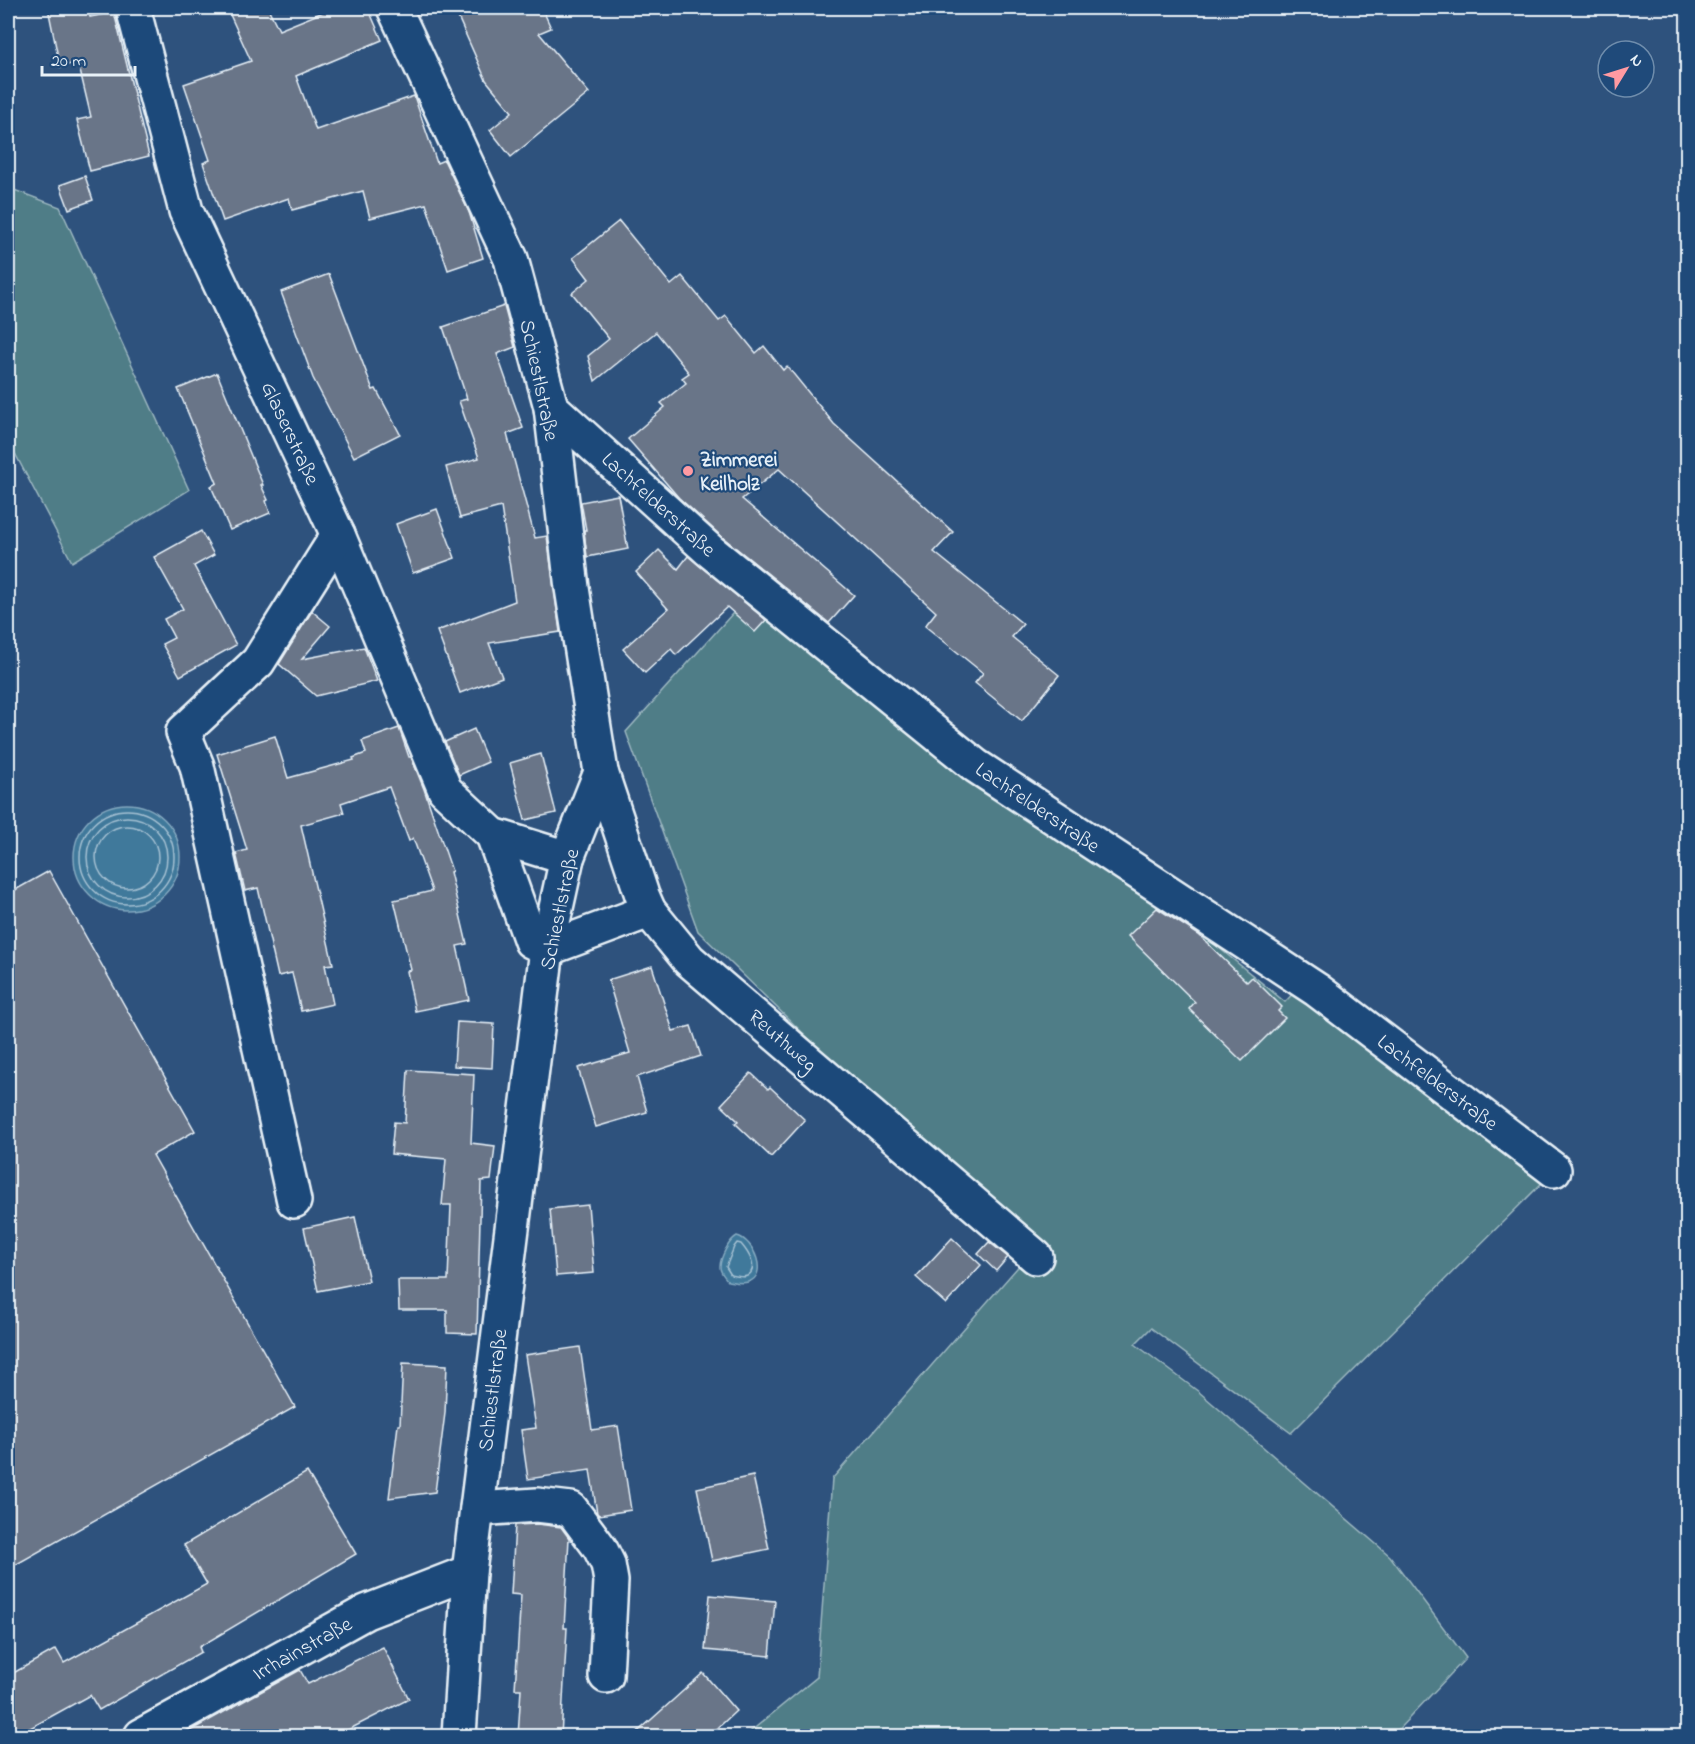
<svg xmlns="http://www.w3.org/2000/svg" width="1695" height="1744" font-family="'Indie Flower',sans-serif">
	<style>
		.green { fill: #4f7d87; stroke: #9cb7c0; stroke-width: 1.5 }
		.water { fill: #41799b; stroke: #84a9c0; stroke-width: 1.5 }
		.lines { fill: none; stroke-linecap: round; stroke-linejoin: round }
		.shore { stroke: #a5c1d3; stroke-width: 1.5 }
		.building { fill: #697488; stroke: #e8f1f8; stroke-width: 1.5 }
		.minor-casing { stroke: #e8f1f8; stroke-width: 38 }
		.minor { stroke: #1f4a7a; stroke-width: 33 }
		.poi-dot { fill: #ff9aa2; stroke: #1f4a7a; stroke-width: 2 }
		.labels { text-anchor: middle; stroke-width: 4.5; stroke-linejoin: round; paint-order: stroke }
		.street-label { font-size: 21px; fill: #e8f1f8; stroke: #1f4a7a }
		.poi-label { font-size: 21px; font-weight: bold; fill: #e8f1f8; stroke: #1f4a7a; text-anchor: start }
	</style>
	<rect width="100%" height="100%" fill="#2e527d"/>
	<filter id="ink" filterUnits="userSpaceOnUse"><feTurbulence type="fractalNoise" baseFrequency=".0167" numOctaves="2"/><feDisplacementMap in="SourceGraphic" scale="12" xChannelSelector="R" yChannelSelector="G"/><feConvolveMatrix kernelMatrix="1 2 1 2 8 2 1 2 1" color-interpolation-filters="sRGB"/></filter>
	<g filter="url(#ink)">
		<g class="green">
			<path d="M8 180 14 190 60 207 189 490 72 562 8 440Z"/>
			<path d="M751 593 1163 902 1285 1002 1300 986 1545 1180 1291 1433 1151 1328 1135 1344 1199 1392 1390 1556 1466 1658 1392 1736H745L817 1677 832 1479 1038 1244 844 1073 698 931 626 732Z"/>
		</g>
		<g class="water">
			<circle cx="127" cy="857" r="53"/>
			<path d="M737 1236C754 1240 769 1276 748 1282 742 1284 734 1282 728 1281 725 1277 720 1273 720 1267 720 1258 729 1240 737 1236Z"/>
		</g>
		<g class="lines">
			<g class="shore">
				<circle cx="127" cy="857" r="47"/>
				<circle cx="127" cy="857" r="40"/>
				<circle cx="127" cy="857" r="31"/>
				<path d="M737 1243 741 1244C747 1251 760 1269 747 1276 743 1278 735 1276 731 1275L726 1267 734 1247Z"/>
			</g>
		</g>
		<g class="building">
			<path d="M48 8H88L90 17 114 12 149 156 90 171 77 120 91 117 78 62 60 67Z"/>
			<path d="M227 8H268L279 30 333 8H368L382 40 296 76 316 130 414 96 437 163 444 160 469 212 483 258 448 270 426 204 370 218 363 191 292 210 289 198 223 221 203 163 210 160 184 84 251 61Z"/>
			<path d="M454 8H542L551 28 539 33 589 93 511 157 490 130 512 112 486 80Z"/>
			<path d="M85 176 93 200 69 209 60 185Z"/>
			<path d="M619 221 671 285 682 276 719 321 726 316 756 353 764 346 783 370 787 366 834 424 953 532 934 552 1023 624 1012 637 1059 675 1022 721 975 683 983 673 925 626 936 612 779 469 742 499 854 595 829 623 721 536 679 498 628 439 665 407 661 403 686 383 682 378 689 373 656 332 595 381 588 356 609 339 572 293 589 279 573 258Z"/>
			<path d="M329 274 373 390 376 389 400 434 354 457 313 378 281 292Z"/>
			<path d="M504 306 515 347 497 354 523 428 507 434 535 538 547 536 560 632 489 643 502 677 460 693 437 631 515 601 501 507 460 518 446 467 479 458 459 401 467 399 443 327Z"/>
			<path d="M217 373 263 485H261L268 500 266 501 270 513 230 530 211 486 217 483 178 389Z"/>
			<path d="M618 495 628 549 587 557 584 530H586L581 502Z"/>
			<path d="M437 509 455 558 413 573 396 524Z"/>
			<path d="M201 531 214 555 194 566 236 645 180 676 162 644 174 638 164 619 183 609 154 557Z"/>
			<path d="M659 550 678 569 688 556 766 620 755 632 727 607 676 655 671 649 645 673 623 649 668 609 636 572Z"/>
			<path d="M312 611 330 626 302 659 364 647 377 681 316 696 279 664Z"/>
			<path d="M399 728 409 757H411L424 789 452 871 450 872 467 944 457 946 469 1000 415 1011 407 971 411 970 394 900 432 891 413 838 409 841 389 787 341 803 344 813 301 825 333 964 325 965 333 1004 301 1011 292 973 278 976 258 888 245 891 236 853 247 850 217 754 275 736 288 778 354 760 353 758 366 753 362 741Z"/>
			<path d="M474 729 488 762 459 775 445 742Z"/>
			<path d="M541 754 556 813 525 820 510 763Z"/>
			<path d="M49 871 195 1131 153 1155 295 1407 8 1569V894Z"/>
			<path d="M1157 908 1199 935 1247 982 1252 977 1282 1007 1278 1011 1285 1018 1242 1061 1189 1009 1195 1002 1128 936Z"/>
			<path d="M652 966 673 1031 691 1026 701 1056 637 1077 647 1112 596 1127 578 1068 630 1053 608 980Z"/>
			<path d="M457 1022 494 1024 492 1068 454 1066Z"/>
			<path d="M408 1070 474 1074 471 1143 495 1146 491 1180 481 1181 477 1334 447 1333V1310H399L398 1280H448L451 1205H442L446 1159 391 1154 394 1122 405 1123Z"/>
			<path d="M751 1073 768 1089 770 1087 805 1120 771 1157 735 1123 738 1121 721 1105Z"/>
			<path d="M588 1205 594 1273 556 1276 550 1209Z"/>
			<path d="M355 1217 369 1281 318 1291 304 1228Z"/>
			<path d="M952 1238 981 1265 946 1304 916 1277Z"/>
			<path d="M989 1242 1008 1257 996 1271 978 1254Z"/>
			<path d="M580 1347 592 1430 618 1426 631 1510 599 1515 597 1513 590 1470 528 1479 521 1430 536 1428 525 1355Z"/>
			<path d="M403 1363 447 1365 445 1413 435 1492 389 1498 398 1425H400Z"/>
			<path d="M307 1472 356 1554 199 1647 201 1652 99 1710 90 1695 14 1737H8V1676L56 1649 64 1663 207 1584 184 1545Z"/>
			<path d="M753 1476 769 1549 712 1561 697 1488Z"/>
			<path d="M537 1524 561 1527 569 1538 564 1628H567L561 1737H518L521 1689H515L521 1595 511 1594 515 1525Z"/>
			<path d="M710 1595 775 1601 770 1656 705 1650Z"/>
			<path d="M383 1647 409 1699 334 1737H179L300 1670 308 1684Z"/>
			<path d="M703 1673 736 1711 708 1737H632Z"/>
		</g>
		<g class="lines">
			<g class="minor-casing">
				<g id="minor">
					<path d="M133 8 186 211 338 535 445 790 493 835 567 858"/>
					<path d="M394 8 511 259 551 407 572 588 601 772 642 895 649 911 689 960 1036 1257"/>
					<path d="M551 407 709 550 976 766 1317 990 1554 1170"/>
					<path d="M493 835 531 941 547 949 649 911"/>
					<path d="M294 1201 197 766 183 732 258 662 338 535"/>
					<path d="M477 1509 537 1505 571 1509 600 1548 608 1564 611 1581 606 1676"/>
					<path d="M141 1736 366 1612 469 1572"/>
					<path d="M459 1736 469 1572 547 949 567 858 601 772"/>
				</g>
			</g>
			<use href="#minor" class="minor"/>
		</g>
	</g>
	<circle class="poi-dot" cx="688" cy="471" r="6"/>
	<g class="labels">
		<g class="street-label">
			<text transform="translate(540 380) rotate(78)" y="7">Schiestlstraße</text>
			<text transform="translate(291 433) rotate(65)" y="7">Glaserstraße</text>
			<text transform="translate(659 504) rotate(42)" y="7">Lachfelderstraße</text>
			<text transform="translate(1038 807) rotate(34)" y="7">Lachfelderstraße</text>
			<text transform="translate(559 909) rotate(-78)" y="7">Schiestlstraße</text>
			<text transform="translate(783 1040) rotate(41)" y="7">Reuthweg</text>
			<text transform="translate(1438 1082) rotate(37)" y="7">Lachfelderstraße</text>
			<text transform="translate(492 1390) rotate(-83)" y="7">Schiestlstraße</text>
			<text transform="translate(302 1648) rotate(-29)" y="7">Irrhainstraße</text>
		</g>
		<g class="poi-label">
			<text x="700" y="466">Zimmerei<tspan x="700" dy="24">Keilholz</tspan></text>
		</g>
	</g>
	<rect width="1695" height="1744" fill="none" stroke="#1f4a7a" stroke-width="30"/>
	<rect x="15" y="15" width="1665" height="1714" fill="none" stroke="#e8f1f8" stroke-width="2" filter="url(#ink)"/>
	<g transform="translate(1626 69) rotate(52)"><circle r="28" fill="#1f4a7a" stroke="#6f8dac" stroke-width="1.5"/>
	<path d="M0-4.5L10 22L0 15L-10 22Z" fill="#ff9aa2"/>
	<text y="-9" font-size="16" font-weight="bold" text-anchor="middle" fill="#e8f1f8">N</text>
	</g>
	<path d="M42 66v9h93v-9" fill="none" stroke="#e8f1f8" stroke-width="3"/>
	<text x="51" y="66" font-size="18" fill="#e8f1f8" stroke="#1f4a7a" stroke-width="4.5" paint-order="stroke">20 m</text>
</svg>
